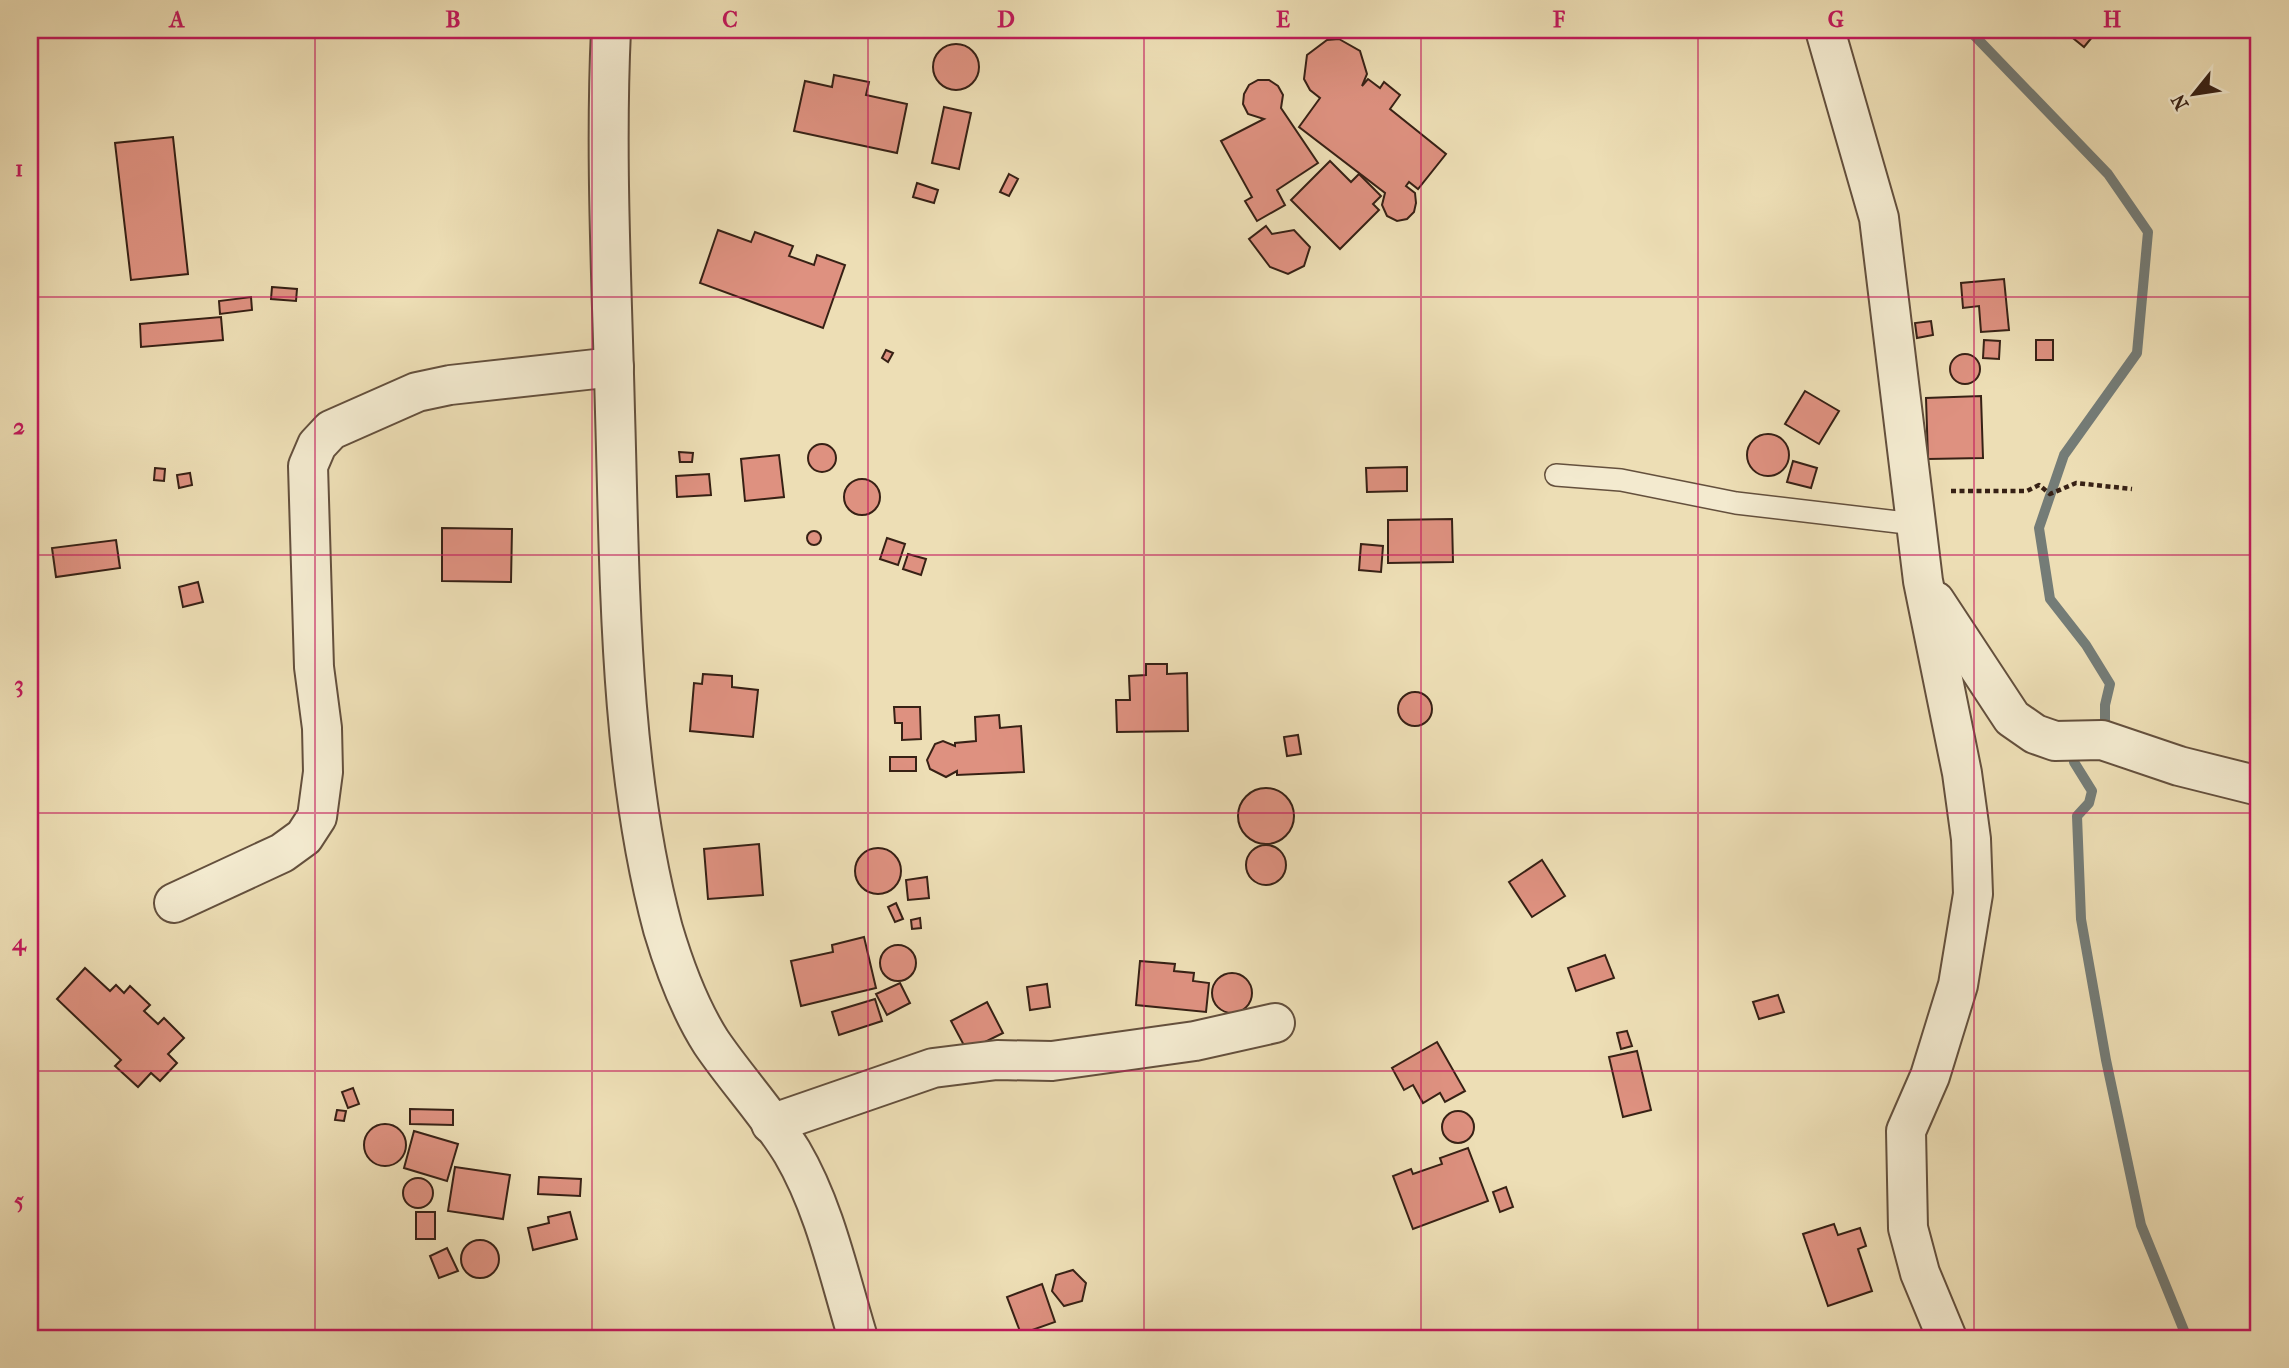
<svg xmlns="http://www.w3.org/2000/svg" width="2289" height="1368" font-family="'IM FELL French Canon',serif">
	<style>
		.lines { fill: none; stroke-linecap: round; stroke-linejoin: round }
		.stream { stroke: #747c77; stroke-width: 10 }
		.building { fill: #de9180; stroke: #372115; stroke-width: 2 }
		.lane-casing { stroke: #64503d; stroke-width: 24 }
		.street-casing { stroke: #64503d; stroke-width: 42 }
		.path { stroke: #372115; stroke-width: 4.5; stroke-dasharray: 5 3.5; stroke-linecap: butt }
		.lane { stroke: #f3eacf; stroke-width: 21 }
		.street { stroke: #f3eacf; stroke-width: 38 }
		.grid { fill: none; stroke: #c2185b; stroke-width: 2; stroke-opacity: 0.55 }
		.neatline { fill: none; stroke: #c2185b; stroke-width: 2.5 }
		.grid-label { font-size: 23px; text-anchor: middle; font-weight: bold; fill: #c2185b }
	</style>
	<rect width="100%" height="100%" fill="#eddeb5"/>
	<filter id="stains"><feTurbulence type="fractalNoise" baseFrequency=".00286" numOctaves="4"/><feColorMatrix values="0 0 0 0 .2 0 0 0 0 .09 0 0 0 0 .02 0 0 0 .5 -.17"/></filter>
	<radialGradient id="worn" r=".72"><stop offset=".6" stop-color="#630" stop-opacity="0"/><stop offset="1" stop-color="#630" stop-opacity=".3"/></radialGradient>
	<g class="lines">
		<g class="stream">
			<path d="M1969 30 2108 174 2148 232 2137 353 2064 455 2039 528 2050 599 2086 645 2110 684 2105 705V726"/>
			<path d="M2074 762 2092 791 2089 803 2077 816 2081 919 2106 1060 2141 1225 2187 1338"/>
		</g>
	</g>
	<g class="building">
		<path d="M2063 30H2098L2084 47Z"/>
		<path d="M1339 39 1360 51 1367 74 1362 86 1368 79 1380 88 1384 82 1400 95 1390 109 1446 154 1418 189 1409 182 1406 186 1415 193 1416 203 1414 212 1407 219 1397 221 1387 216 1382 205 1385 193 1299 127 1320 98 1310 90 1304 79 1307 55 1327 40Z"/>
		<circle cx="956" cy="67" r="23"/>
		<path d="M834 75 869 82 866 95 907 104 897 153 794 131 805 81 832 87Z"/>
		<path d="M1258 80H1269L1278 86 1283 95 1281 108 1318 163 1277 190 1285 205 1257 221 1245 201 1252 197 1221 141 1264 119 1248 114 1243 104 1244 94 1249 85Z"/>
		<path d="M944 107 971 113 959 169 932 163Z"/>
		<path d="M173 137 188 274 131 280 115 143Z"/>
		<path d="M1330 161 1351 182 1359 174 1381 196 1373 204 1379 210 1340 249 1291 200Z"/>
		<path d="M1009 174 1018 179 1009 196 1000 192Z"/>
		<path d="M917 183 938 190 934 203 913 197Z"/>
		<path d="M1266 226 1272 234 1294 230 1310 247 1304 266 1288 274 1270 267 1249 239Z"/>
		<path d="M718 230 751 242 755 232 793 246 789 256 814 265 817 255 845 265 823 328 700 283Z"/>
		<path d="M2004 279 2009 330 1981 332 1979 306 1963 308 1961 283Z"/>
		<path d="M272 287 297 289 296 301 271 299Z"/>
		<path d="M251 297 252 310 220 314 219 301Z"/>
		<path d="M221 317 223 340 141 347 140 324Z"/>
		<path d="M1931 321 1933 335 1917 338 1915 323Z"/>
		<path d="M1984 340 2000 341 1999 359 1983 358Z"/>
		<rect x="2036" y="340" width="17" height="20"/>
		<path d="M886 350 893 353 888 362 882 358Z"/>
		<circle cx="1965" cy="369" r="15"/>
		<path d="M1805 391 1839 411 1819 444 1785 424Z"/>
		<path d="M1981 396 1983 458 1928 459 1926 398Z"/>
		<circle cx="1768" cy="455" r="21"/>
		<circle cx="822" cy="458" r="14"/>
		<path d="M679 452 693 453 692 462H680Z"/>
		<path d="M779 455 784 497 745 501 741 459Z"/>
		<path d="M1793 461 1817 468 1811 488 1787 482Z"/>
		<path d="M1407 467V491L1367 492 1366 468Z"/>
		<path d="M155 468 165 469 164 481 154 480Z"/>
		<path d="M190 473 192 485 179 488 177 475Z"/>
		<path d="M709 474 711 495 677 497 676 476Z"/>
		<circle cx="862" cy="497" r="18"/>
		<path d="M1452 519 1453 562 1388 563V520Z"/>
		<path d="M442 528 512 529 511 582 442 581Z"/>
		<circle cx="814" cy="538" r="7"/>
		<path d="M887 538 905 544 898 565 880 559Z"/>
		<path d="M116 540 120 568 56 577 52 548Z"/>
		<path d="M1361 544 1383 546 1381 572 1359 570Z"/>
		<path d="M908 554 926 559 921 575 903 569Z"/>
		<path d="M198 582 203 602 183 607 179 587Z"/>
		<path d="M1146 664H1167V674L1187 673 1188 731 1117 732 1116 700H1130L1129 676 1146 675Z"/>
		<path d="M703 674 732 676V687L758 690 753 737 690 731 694 683 702 684Z"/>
		<circle cx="1415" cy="709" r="17"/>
		<path d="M894 707H920L921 739 902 740V723H895Z"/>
		<path d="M999 715 1000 728 1021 726 1024 772 957 775V771L946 777 930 769 927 760 935 744 943 741 955 746V743L976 741 975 717Z"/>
		<path d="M1298 735 1301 754 1287 756 1284 737Z"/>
		<rect x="890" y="757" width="26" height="14"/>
		<circle cx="1266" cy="816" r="28"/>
		<path d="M759 844 763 895 708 899 704 849Z"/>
		<circle cx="1266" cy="865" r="20"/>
		<circle cx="878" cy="871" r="23"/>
		<path d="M1542 860 1565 896 1532 917 1509 882Z"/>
		<path d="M927 877 929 898 908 900 906 880Z"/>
		<path d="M896 903 903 919 895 922 888 907Z"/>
		<path d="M920 918 921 928 912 929 911 920Z"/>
		<path d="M864 937 876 988 801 1006 791 961 833 952 832 945Z"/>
		<circle cx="898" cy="963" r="18"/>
		<path d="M1605 955 1614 978 1576 991 1568 968Z"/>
		<path d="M1140 961 1175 964 1174 971 1194 973 1193 981 1209 983 1206 1012 1136 1005Z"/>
		<path d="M85 968 110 991 116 985 124 993 130 986 150 1005 144 1011 158 1024 164 1018 184 1038 168 1054 177 1063 160 1081 151 1073 138 1087 115 1066 121 1060 57 999Z"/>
		<circle cx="1232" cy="993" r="20"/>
		<path d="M900 983 910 1003 887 1015 876 994Z"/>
		<path d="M1047 984 1050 1007 1030 1010 1027 987Z"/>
		<path d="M1778 995 1784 1012 1759 1019 1753 1002Z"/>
		<path d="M875 999 882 1021 839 1035 832 1012Z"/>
		<path d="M987 1002 1003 1033 967 1051 951 1021Z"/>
		<path d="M1627 1031 1632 1046 1621 1049 1617 1033Z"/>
		<path d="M1437 1042 1465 1091 1445 1102 1440 1093 1423 1103 1413 1085 1404 1090 1392 1068Z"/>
		<path d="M1637 1051 1651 1110 1623 1117 1609 1057Z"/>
		<path d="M353 1088 359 1104 348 1108 342 1092Z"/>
		<path d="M410 1109 453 1110V1125L410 1124Z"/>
		<path d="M337 1110 346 1111 344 1121 335 1120Z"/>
		<circle cx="1458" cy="1127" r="16"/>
		<circle cx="385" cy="1145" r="21"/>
		<path d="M414 1131 458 1144 447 1181 404 1168Z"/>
		<path d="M1468 1148 1488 1201 1413 1229 1393 1176 1411 1169 1413 1174 1442 1164 1440 1158Z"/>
		<path d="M455 1167 510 1175 503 1219 448 1211Z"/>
		<path d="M539 1177 581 1179 580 1196 538 1194Z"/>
		<circle cx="418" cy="1193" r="15"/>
		<path d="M1506 1187 1513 1207 1500 1212 1493 1192Z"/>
		<rect x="416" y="1212" width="19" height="27"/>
		<path d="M570 1212 577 1239 533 1250 528 1228 549 1223 548 1217Z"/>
		<path d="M1834 1224 1838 1235 1860 1228 1866 1246 1858 1249 1872 1291 1828 1306 1803 1234Z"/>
		<circle cx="480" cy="1259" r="19"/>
		<path d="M447 1248 458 1271 439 1278 430 1256Z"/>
		<path d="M1073 1270 1086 1283 1082 1301 1064 1306 1052 1291 1056 1275Z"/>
		<path d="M1042 1284 1055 1322 1021 1334 1007 1297Z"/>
	</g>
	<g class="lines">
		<g class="lane-casing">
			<path id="lane" d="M1556 475 1621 480 1736 503 1915 524"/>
		</g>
		<g class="street-casing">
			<g id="street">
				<path d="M611 30C605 157 612 285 615 412 620 580 619 766 663 929 674 966 690 1009 711 1042 736 1079 768 1113 792 1152 825 1208 839 1276 858 1338"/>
				<path d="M1825 30 1879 218 1923 581 1962 773 1971 839 1973 894 1958 985 1930 1076 1906 1131 1908 1228 1920 1273 1947 1338"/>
				<path d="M1935 601 2012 718 2035 734 2055 741 2102 740 2179 766 2259 786"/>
				<path d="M174 903 282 853 304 837 317 817 323 772 322 728 314 667 308 466 317 445 331 430 417 392 450 385 614 367"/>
				<path d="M771 1124 933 1068 997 1060 1052 1061 1195 1041 1275 1023"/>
			</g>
		</g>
		<path class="path" d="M1951 491H2027L2039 485 2050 494 2076 483 2132 489"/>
		<use href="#lane" class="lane"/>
		<use href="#street" class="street"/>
	</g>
	<path class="grid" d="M315 30V1338M592 30V1338M868 30V1338M1144 30V1338M1421 30V1338M1698 30V1338M1974 30V1338M30 297H2259M30 555H2259M30 813H2259M30 1071H2259"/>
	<rect width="2289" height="1368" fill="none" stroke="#eddeb5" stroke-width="77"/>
	<g transform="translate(2194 94) rotate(240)" stroke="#f3eacf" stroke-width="5" paint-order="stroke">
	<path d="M0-5L12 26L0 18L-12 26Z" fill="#372115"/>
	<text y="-10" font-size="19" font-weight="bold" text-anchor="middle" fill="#372115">N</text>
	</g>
	<rect x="38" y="38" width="2212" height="1292" class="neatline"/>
	<g class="grid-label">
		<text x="177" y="27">A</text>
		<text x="453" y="27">B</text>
		<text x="730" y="27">C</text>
		<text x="1006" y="27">D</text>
		<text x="1283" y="27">E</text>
		<text x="1559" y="27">F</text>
		<text x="1836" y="27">G</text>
		<text x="2112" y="27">H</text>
		<text x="19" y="176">1</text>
		<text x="19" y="434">2</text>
		<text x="19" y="692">3</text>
		<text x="19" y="950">4</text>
		<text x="19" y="1208">5</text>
	</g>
	<rect width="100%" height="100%" filter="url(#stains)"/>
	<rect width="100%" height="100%" fill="url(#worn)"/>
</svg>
